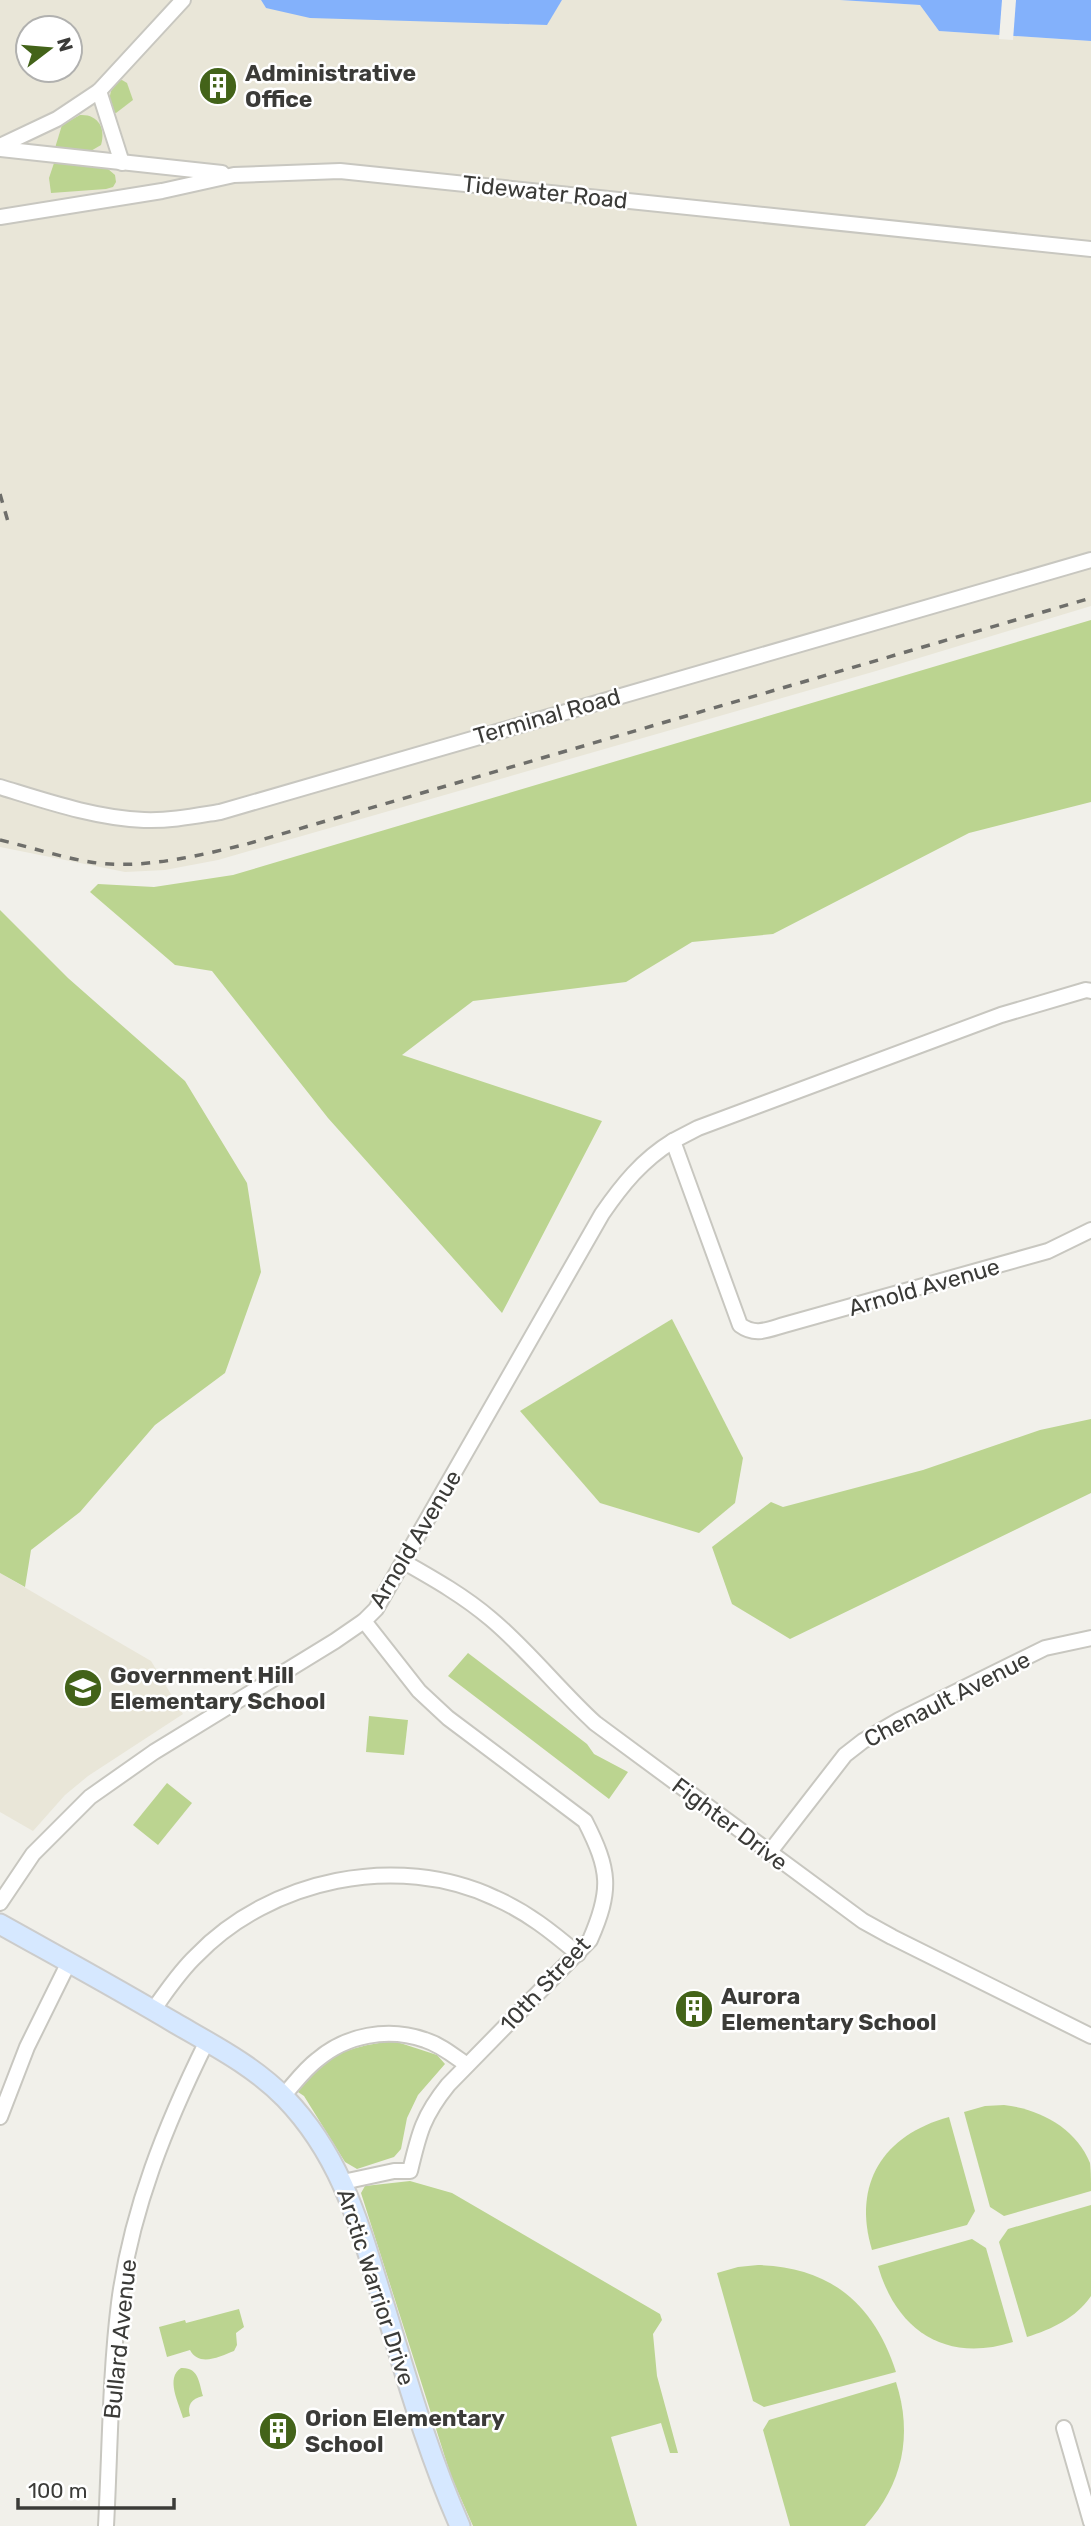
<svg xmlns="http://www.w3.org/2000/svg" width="1091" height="2526" font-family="Rubik,sans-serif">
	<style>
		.built { fill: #e9e6d8; fill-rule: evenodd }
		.green { fill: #bbd490 }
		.water { fill: #83b1fb }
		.pier { fill: #f1f0ea }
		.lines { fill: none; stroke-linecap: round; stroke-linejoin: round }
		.minor-casing { stroke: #c8c7c0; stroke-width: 18 }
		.major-casing { stroke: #cccccb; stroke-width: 23 }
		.minor { stroke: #fff; stroke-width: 14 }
		.major { stroke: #d6e8ff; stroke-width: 19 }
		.rail { stroke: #6e6e6a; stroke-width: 3.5; stroke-dasharray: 9 9; stroke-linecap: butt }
		.labels { text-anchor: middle; stroke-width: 5; stroke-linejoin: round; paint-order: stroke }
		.poi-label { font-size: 23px; font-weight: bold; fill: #3b3b38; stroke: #fff; text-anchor: start }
		.street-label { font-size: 23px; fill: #3b3b38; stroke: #fff }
	</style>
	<rect width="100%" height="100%" fill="#f1f0ea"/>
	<g class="built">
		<path d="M0 0H261L266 8 546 25 562 0H840L920 5 939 31 1091 41V606L876 671 218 860 165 870 125 872 0 847ZM28 28H70V70H28Z"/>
		<path d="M0 1573 151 1661 183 1714 88 1776 65 1795 33 1831 0 1812Z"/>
	</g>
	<g class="green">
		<path d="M122 80 127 83 133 100 116 113 112 112C109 99 108 92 117 81Z"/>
		<path d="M80 115C98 114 106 128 101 145L89 152 55 148 62 125Z"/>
		<path d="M54 163 108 169 115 175 116 182 113 187 106 189 51 193 49 178Z"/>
		<path d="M1091 620V802L969 833 773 934 692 942 626 982 473 1001 402 1055 602 1121 502 1313 328 1118 212 971 175 965 90 892 98 884 154 887 233 875Z"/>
		<path d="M0 910 68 978 185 1081 247 1183 261 1272 225 1373 155 1425 80 1512 31 1550 25 1587 0 1573Z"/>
		<path d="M672 1319 743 1458 735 1503 699 1533 600 1503 520 1411Z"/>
		<path d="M1091 1419V1493L790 1639 732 1604 712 1547 771 1502 783 1507 923 1470 1040 1430Z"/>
		<path d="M468 1653 587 1744 594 1754 628 1772 609 1799 448 1676Z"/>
		<path d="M369 1716 408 1720 404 1755 366 1752Z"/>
		<path d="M167 1783 192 1803 158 1845 133 1825Z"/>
		<path d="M394 2041 437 2055 445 2064 418 2095 407 2118 401 2149 394 2157 357 2169 345 2162 304 2096 298 2092C302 2086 306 2078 311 2073 331 2051 366 2044 394 2041Z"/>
		<path d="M1004 2105C1040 2109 1076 2128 1090 2163 1091 2171 1091 2182 1091 2191L1004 2216 990 2207 964 2112 985 2106Z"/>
		<path d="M949 2117 975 2211 967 2225 872 2250C852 2184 883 2135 949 2117Z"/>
		<path d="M410 2181 452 2193 660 2314 662 2320 653 2334 657 2376 678 2453H670L661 2423 611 2437 637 2526H473L451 2476 361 2193 365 2186Z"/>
		<path d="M1091 2205V2296C1076 2318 1052 2329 1027 2337L999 2242 1008 2229Z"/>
		<path d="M972 2239 986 2248 1013 2342C947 2363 897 2332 878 2266Z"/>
		<path d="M758 2265C831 2267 874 2304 896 2372L764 2407 753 2401 717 2273 738 2267Z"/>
		<path d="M239 2309 244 2327 236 2333 237 2345 234 2351C219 2357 199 2367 190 2350L167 2357 159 2327 185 2320 186 2323Z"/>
		<path d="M181 2368C199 2367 199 2383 203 2396 191 2399 187 2405 190 2416L183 2418C179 2403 165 2378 181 2368Z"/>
		<path d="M896 2382C913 2435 903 2484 865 2526H790L763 2430 769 2420Z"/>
	</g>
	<g class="water">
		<path d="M261 0H562L547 25 310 18 266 8Z"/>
		<path d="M840 0H1091V41L939 31 920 5Z"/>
	</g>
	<path class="pier" d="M1002 0H1016L1013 40 999 39Z"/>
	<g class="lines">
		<g class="minor-casing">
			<g id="minor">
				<path d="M99 91 122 163"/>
				<path d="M0 146 57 119 99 91 183 0"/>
				<path d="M0 149 222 173"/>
				<path d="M0 217 162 191 234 175 340 171 1091 249"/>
				<path d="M0 787C46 801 95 818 144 820 170 821 195 816 220 812L1091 560"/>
				<path d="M1091 991 1086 990 1001 1015 698 1128 673 1141 740 1325C755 1336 767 1330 784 1325L1048 1251 1091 1230"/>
				<path d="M404 1562C434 1579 464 1596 491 1619 528 1650 559 1690 595 1723L863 1921 892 1937 1091 2036"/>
				<path d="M769 1853 845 1755 863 1741 899 1720 1045 1648 1091 1638"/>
				<path d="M0 1903 33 1854 90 1797 154 1752 335 1641 364 1621 376 1609 602 1214C622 1185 642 1160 673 1141"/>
				<path d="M153 2010C167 1991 179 1972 196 1956 270 1879 397 1852 495 1898 527 1912 552 1932 578 1954"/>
				<path d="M283 2096C294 2084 304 2070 317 2060 346 2035 388 2027 425 2040 441 2045 454 2056 467 2065"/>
				<path d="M0 2117 27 2047 69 1962"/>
				<path d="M343 2182 394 2171H410C419 2133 423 2116 448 2085L590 1940C612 1890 610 1870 585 1821L448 1718 419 1691 364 1621"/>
				<path d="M1064 2428 1091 2522"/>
				<path d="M106 2526C110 2452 110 2376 119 2303 131 2210 166 2124 207 2041"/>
			</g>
		</g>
		<g class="major-casing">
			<path id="major" d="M0 1924C59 1957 118 1989 175 2023 213 2045 254 2066 285 2098 344 2159 361 2232 386 2311 408 2383 429 2456 460 2526"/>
		</g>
		<use href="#minor" class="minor"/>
		<use href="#major" class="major"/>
		<g class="rail">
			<path d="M0 494 9 525"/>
			<path d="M0 840C30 847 60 857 90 862 141 870 197 856 247 844L1091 598"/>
		</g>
	</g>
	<defs>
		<g id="building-disc" transform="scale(2.0125)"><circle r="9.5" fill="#436319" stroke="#fff"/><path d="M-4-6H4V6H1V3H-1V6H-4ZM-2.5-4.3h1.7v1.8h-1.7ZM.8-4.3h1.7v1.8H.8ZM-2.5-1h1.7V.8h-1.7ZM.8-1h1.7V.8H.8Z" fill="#fff"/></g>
		<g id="school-disc" transform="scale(2.0125)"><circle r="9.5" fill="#436319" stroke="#fff"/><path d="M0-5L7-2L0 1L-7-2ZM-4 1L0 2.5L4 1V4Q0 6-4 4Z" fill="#fff"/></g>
	</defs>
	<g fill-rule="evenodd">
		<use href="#building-disc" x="218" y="86"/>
		<use href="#school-disc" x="83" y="1688"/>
		<use href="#building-disc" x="694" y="2009"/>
		<use href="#building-disc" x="278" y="2431"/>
	</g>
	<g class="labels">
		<g class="poi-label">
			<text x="245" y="81">Administrative<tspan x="245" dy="26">Office</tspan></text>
			<text x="110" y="1683">Government Hill<tspan x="110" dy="26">Elementary School</tspan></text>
			<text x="721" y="2004">Aurora<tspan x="721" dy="26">Elementary School</tspan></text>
			<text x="305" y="2426">Orion Elementary<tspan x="305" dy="26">School</tspan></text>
		</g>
		<g class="street-label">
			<text transform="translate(545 192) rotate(6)" y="8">Tidewater Road</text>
			<text transform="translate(547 716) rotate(-16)" y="8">Terminal Road</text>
			<text transform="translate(924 1287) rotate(-16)" y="8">Arnold Avenue</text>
			<text transform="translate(415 1539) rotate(-59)" y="8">Arnold Avenue</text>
			<text transform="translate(947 1699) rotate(-27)" y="8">Chenault Avenue</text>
			<text transform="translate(730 1824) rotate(37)" y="8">Fighter Drive</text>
			<text transform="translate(545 1984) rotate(-47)" y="8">10th Street</text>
			<text transform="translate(376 2287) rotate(72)" y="8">Arctic Warrior Drive</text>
			<text transform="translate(120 2339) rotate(-84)" y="8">Bullard Avenue</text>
		</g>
	</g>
	<g transform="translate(49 49) rotate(74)"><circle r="33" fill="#ffffff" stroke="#b1b1af" stroke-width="2"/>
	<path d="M0-5L12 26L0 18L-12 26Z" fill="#436319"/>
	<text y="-10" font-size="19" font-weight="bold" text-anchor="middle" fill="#3b3b38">N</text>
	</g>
	<path d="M18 2498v10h156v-10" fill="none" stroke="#3b3b38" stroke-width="3.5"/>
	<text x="28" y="2498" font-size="21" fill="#3b3b38" stroke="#ffffff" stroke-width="5" paint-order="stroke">100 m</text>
</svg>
